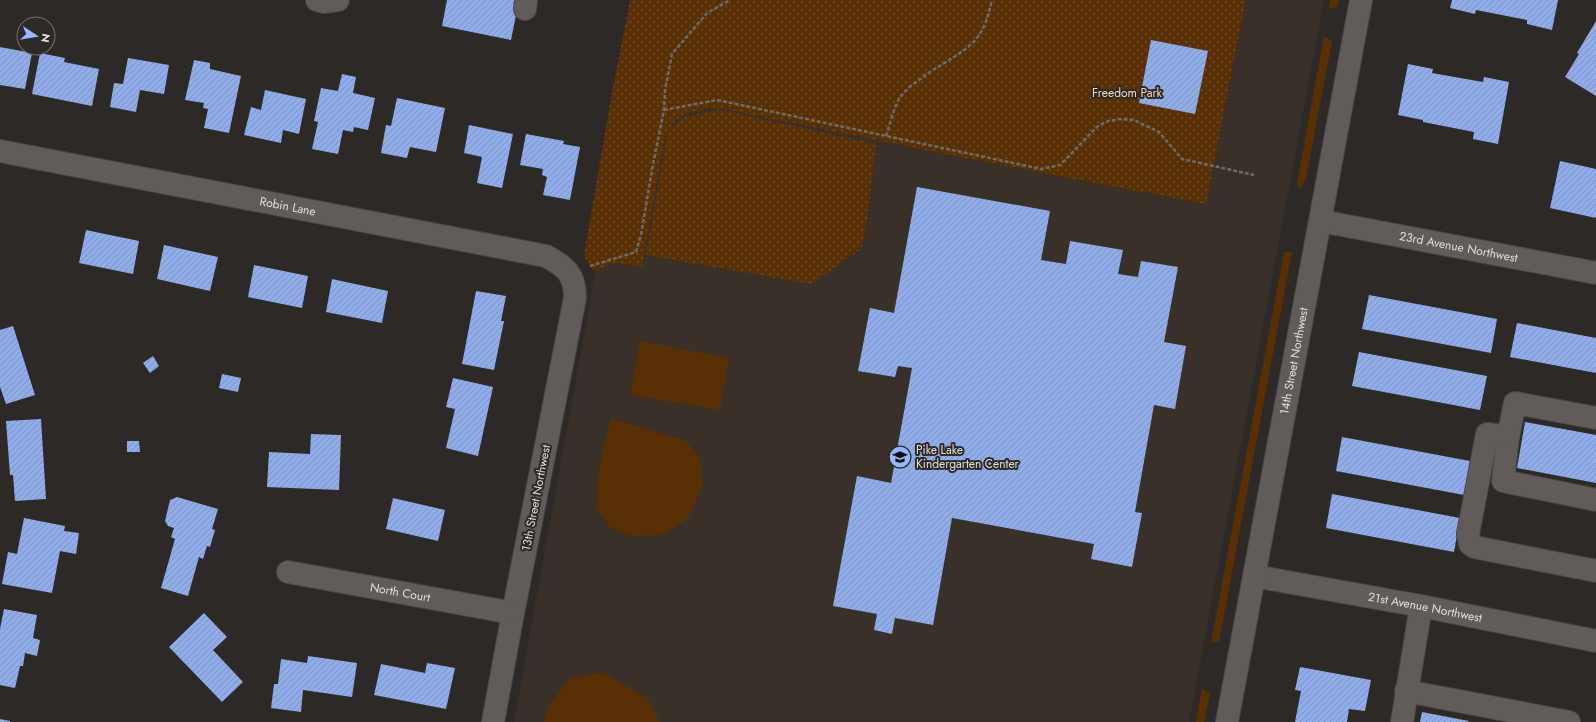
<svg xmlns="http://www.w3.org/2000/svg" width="1596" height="722" font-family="Jost,sans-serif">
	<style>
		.built { fill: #393029 }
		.grass { fill: #593005 }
		.park { fill: url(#park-dots) }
		.building { fill: url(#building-hatch) }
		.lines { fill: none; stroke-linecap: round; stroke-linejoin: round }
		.minor-casing { stroke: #4a4744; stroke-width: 24 }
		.path { stroke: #6e6a68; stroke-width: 2.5; stroke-dasharray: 4 2; stroke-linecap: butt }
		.minor { stroke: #615c59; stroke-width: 22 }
		.labels { text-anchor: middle; stroke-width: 4; stroke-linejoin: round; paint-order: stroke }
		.park-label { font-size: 12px; fill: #f9d8bf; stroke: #2d2926 }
		.street-label { font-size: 12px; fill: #e1dedc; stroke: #2d2926 }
		.poi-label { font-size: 12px; fill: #e1dedc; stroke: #2d2926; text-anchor: start }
	</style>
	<defs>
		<pattern id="park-dots" width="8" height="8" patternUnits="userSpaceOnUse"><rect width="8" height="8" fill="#593005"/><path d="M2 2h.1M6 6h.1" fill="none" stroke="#714e29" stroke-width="1.8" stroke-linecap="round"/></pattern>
		<pattern id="building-hatch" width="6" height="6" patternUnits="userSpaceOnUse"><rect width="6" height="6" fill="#90ace9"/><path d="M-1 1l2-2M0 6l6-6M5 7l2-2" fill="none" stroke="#7d92bf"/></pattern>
	</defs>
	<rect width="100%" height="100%" fill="#2d2926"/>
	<path class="built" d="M1246 0H1324L1189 722H514L596 269 615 263 642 267 665 138 668 127 679 118 688 113 705 108 723 109 964 158 1206 204Z"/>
	<g class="grass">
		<path d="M1330 0H1339L1337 7 1329 9Z"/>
		<path d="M1324 36 1332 41 1306 179 1299 189 1297 183Z"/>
		<path d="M1284 252H1292L1219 642H1211Z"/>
		<path d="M640 341 729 358 720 410 630 395Z"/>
		<path d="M611 419 685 440 700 457 703 486 688 518 664 535 631 536 611 528 596 508 600 464Z"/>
		<path d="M603 672 648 699 660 722H544L547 708 570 678Z"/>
		<path d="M1202 688 1210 694 1204 722H1196Z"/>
	</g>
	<g class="park">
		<path d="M630 0H1246L1206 204 964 158 723 109C699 108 673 112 665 138L642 267 615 263 593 271 584 255 611 98Z"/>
		<path d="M720 110 876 144 868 213 861 249 811 284 646 255 668 130 687 116Z"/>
	</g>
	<g class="building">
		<path d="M447 0H519L511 40 442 26Z"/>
		<path d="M1452 0H1558L1552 30 1527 24V20L1476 10 1475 14 1450 8Z"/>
		<path d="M1596 21V96L1565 77 1579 54 1577 53Z"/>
		<path d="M1151 40 1208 51 1195 114 1139 103Z"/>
		<path d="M0 47 32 53 25 89 0 85Z"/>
		<path d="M40 53 65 58 64 62 99 69 92 106 32 94Z"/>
		<path d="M128 58 169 65 164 94 140 90 136 112 110 107 114 83 123 84Z"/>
		<path d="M194 60 210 63V69L241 76 229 133 204 128 208 109 203 108 204 103 185 100Z"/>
		<path d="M1408 64 1433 69 1432 73 1483 82 1484 77 1509 82 1498 144 1473 139 1474 132 1423 122V120L1398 115Z"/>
		<path d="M342 74 356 77 353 93 375 98 368 130 354 127 353 132 343 130 338 154 312 149 318 122 314 121 321 88 338 91Z"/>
		<path d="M265 90 306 99 299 134 283 130 281 143 244 135 251 107 261 110Z"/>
		<path d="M397 98 445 108 436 152 410 147 407 158 381 153 386 125 391 126Z"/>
		<path d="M469 125 513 134 502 188 477 183 482 157 464 153Z"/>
		<path d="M526 134 564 141 563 144 580 147 570 200 543 195 547 177 542 175 543 169 520 165Z"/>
		<path d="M1560 161 1596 169V218L1550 208Z"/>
		<path d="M917 187 1050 211 1041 260 1066 264 1070 241 1123 250 1118 274 1138 277 1141 261 1178 267 1164 342 1186 346 1175 409 1154 405 1135 512 1142 513 1132 567 1091 559 1094 544 952 518 933 625 895 618 892 634 874 630 877 614 833 606 857 476 891 483 912 368 898 366 895 377 858 371 870 308 894 313Z"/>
		<path d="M86 230 139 241 133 274 79 263Z"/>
		<path d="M164 245 218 257 210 291 157 279Z"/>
		<path d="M254 265 308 276 302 308 248 297Z"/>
		<path d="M332 279 388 291 382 323 326 312Z"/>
		<path d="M476 291 506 296 501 321H504L494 370 462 364Z"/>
		<path d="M1369 295 1497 319 1491 353 1362 329Z"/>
		<path d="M1517 323 1596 338V373L1510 357Z"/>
		<path d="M13 326 35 395 6 404 0 387V330Z"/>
		<path d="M1359 352 1487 376 1480 410 1352 386Z"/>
		<path d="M153 356 159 366 150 373 143 363Z"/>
		<path d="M222 374 241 378 238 392 219 388Z"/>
		<path d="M453 378 493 387 478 456 446 448 455 409 446 407Z"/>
		<path d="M41 419 46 499 15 501 13 475H10L6 421Z"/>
		<path d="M1525 422 1596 435V483L1517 468Z"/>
		<path d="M311 434 341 435 339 490 267 487 269 452 310 454Z"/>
		<path d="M1342 437 1470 461 1464 495 1336 471Z"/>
		<path d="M127 441H139L140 452H127Z"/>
		<path d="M1332 494 1460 518 1454 552 1326 528Z"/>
		<path d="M177 497 218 509 212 529 215 530 210 547 207 546 203 559 199 557 188 596 161 588 175 539 171 537 174 528 168 526 165 521 170 500Z"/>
		<path d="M393 498 445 510 438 541 386 529Z"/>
		<path d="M24 518 65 526 64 531 79 533 76 554 60 551 52 593 2 584 8 552 17 554Z"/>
		<path d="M4 609 37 615 33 638 40 640 37 656 25 653 23 666H20L15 688 0 685V629Z"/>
		<path d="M204 613 227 637 213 650 243 682 222 702 169 647Z"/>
		<path d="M308 656 357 663 352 697 303 690 301 712 271 708 274 684H278L281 659 307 663Z"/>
		<path d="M427 663 455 668 446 709 374 695 381 664 425 673Z"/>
		<path d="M1300 667 1371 680 1365 711 1349 709 1347 722H1295L1301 691 1295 690Z"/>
		<path d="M1422 712 1469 721 1468 722H1420Z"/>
		<path d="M0 719 10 721V722H0Z"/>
	</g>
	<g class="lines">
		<g class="minor-casing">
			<g id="minor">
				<path d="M317 0 325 2 338 0"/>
				<path d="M525 9 526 0"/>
				<path id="s1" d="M0 151 546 256C566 267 575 274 575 298L513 613 493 722"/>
				<path id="s2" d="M1321 221 1596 273"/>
				<path d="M1596 418 1515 403 1508 437 1503 481 1596 500"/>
				<path d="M1508 437 1487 434 1468 534 1470 544 1474 547 1596 571"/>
				<path id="s3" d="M288 572 513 613"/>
				<path id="s4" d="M1254 576 1421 606 1596 641"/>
				<path d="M1406 691 1569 722"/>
				<path id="s5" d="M1227 722 1361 0"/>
				<path d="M1402 722 1421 606"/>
			</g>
		</g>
		<g class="path">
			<path d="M664 110 717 100 1041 169 1060 165 1098 126 1108 121 1122 119 1134 120 1159 132 1182 159 1254 175"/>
			<path d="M886 136C890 124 893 110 899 99 904 91 912 85 919 80 937 65 970 52 981 32 987 22 989 11 992 0"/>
			<path d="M590 266 636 252 641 235 653 164 664 110 665 90 672 54 707 13 730 0"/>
		</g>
		<use href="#minor" class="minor"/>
	</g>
	<defs>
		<g id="school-disc" transform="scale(1.15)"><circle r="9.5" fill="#96b6fd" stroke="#2d2926"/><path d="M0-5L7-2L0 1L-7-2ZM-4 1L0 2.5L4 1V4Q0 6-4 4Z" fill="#111"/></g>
	</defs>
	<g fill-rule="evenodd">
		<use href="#school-disc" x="900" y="457"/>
	</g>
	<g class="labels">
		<g class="park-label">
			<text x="1127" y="97">Freedom Park</text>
		</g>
		<g class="street-label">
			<text dy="4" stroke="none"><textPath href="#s1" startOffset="293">Robin Lane</textPath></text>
			<text dy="4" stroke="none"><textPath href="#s2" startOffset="140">23rd Avenue Northwest</textPath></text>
			<text dy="4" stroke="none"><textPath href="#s5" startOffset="367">14th Street Northwest</textPath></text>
			<text transform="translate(536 498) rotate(-79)" y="4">13th Street Northwest</text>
			<text dy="4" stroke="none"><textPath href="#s3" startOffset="114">North Court</textPath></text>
			<text dy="4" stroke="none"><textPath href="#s4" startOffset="174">21st Avenue Northwest</textPath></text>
		</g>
		<g class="poi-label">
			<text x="916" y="454">Pike Lake<tspan x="916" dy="14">Kindergarten Center</tspan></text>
		</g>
	</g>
	<g transform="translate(36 36) rotate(102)"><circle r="19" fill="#2d2926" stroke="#75716f"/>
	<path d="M0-3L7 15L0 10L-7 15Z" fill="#96b6fd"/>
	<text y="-6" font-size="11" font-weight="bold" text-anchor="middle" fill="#e1dedc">N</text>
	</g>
</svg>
